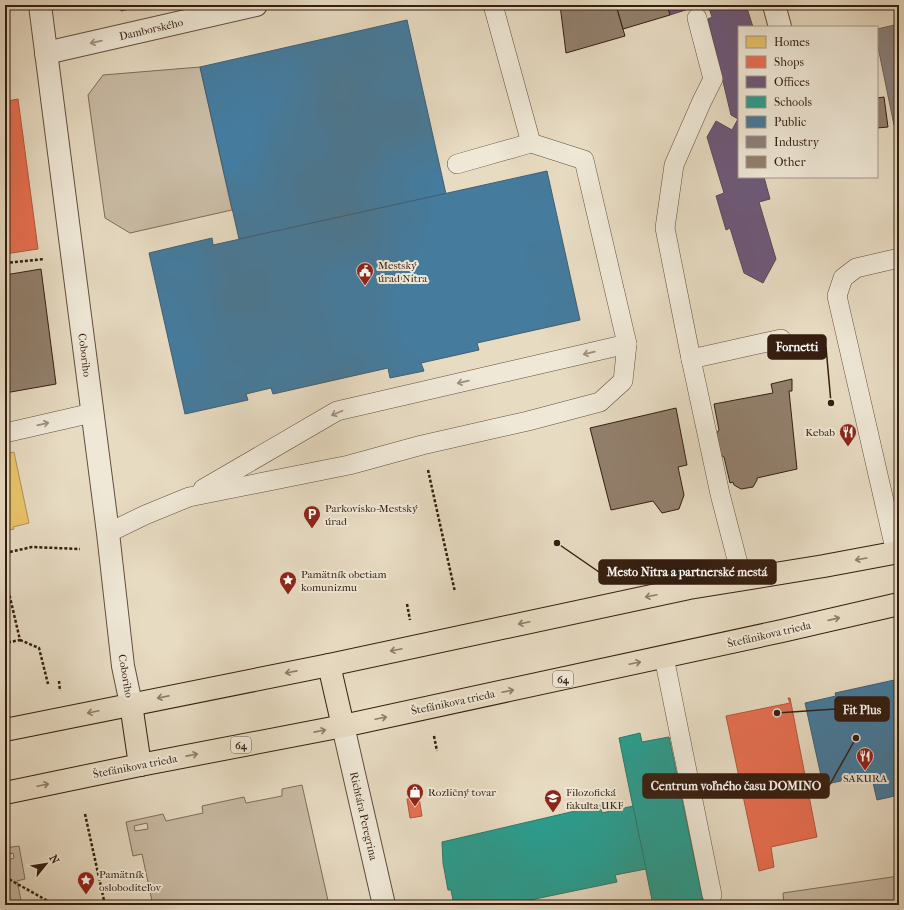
<svg xmlns="http://www.w3.org/2000/svg" width="904" height="910" font-family="'IM FELL French Canon',serif">
	<style>
		.green { fill: #c9bba4; stroke: #7f6c5a; fill-rule: evenodd }
		.homes { fill: #e9c46a; stroke: #b3924f }
		.shops { fill: #e76f51; stroke: #b2573e }
		.offices { fill: #6d597a; stroke: #5c475a }
		.schools { fill: #2a9d8f; stroke: #2d7769 }
		.public { fill: #457b9d; stroke: #405f73 }
		.industry { fill: #8a817c; stroke: #70635c }
		.building { fill: #92806d; stroke: #351e10 }
		.lines { fill: none; stroke-linecap: round; stroke-linejoin: round }
		.service-casing { stroke: #624d3c; stroke-width: 20 }
		.minor-casing { stroke: #624d3c; stroke-width: 24 }
		.primary-casing { stroke: #351e10; stroke-width: 24 }
		.path { stroke: #351e10; stroke-width: 2.5; stroke-dasharray: 3 2; stroke-linecap: butt }
		.service { stroke: #efe8d7; stroke-width: 19 }
		.minor { stroke: #efe8d7; stroke-width: 22 }
		.primary { stroke: #e7dbc2; stroke-width: 22 }
		.oneway { stroke: #9b8d7d }
		.oneway2 { stroke: #8e7c69 }
		.labels { text-anchor: middle; stroke-width: 4; stroke-linejoin: round; paint-order: stroke }
		.shield { fill: #efe8d7; stroke: #6d5b4c; stroke-width: 1 }
		.shield-label { font-size: 10px; font-weight: bold; fill: #351e10 }
		.street-label { font-size: 11px; fill: #351e10; stroke: #efe8d7 }
		.poi-label { font-size: 11px; fill: #351e10; stroke: #efe8d7; text-anchor: start }
		.leader { fill: none; stroke: #351e10; stroke-width: 1.5 }
		.callout-dot { fill: #351e10; stroke: #efe8d7; stroke-width: 1.5 }
		.callout { fill: #351e10; stroke: #351e10; stroke-width: 1.5 }
		.callout-label { font-size: 12px; text-anchor: middle; font-weight: bold; fill: #fff }
	</style>
	<rect width="100%" height="100%" fill="#e7dbc2"/>
	<filter id="stains"><feTurbulence type="fractalNoise" baseFrequency=".005" numOctaves="4"/><feColorMatrix values="0 0 0 0 .2 0 0 0 0 .09 0 0 0 0 .02 0 0 0 .5 -.17"/></filter>
	<radialGradient id="worn" r=".72"><stop offset=".6" stop-color="#630" stop-opacity="0"/><stop offset="1" stop-color="#630" stop-opacity=".3"/></radialGradient>
	<g class="green">
		<path d="M200 67 232 210 130 233 105 218 88 95 103 75Z"/>
		<path d="M302 785 329 905H144L143 903 152 901 142 854 133 856 126 822 163 814 166 821 203 813 202 806 244 797 246 803 282 796V789ZM147 823 148 829 135 831 134 826Z"/>
		<path d="M19 846 25 879 17 881 22 905H5V861L14 858 13 853 5 855V848Z"/>
		<path d="M899 876V905H784L783 893Z"/>
	</g>
	<path class="homes" d="M14 452 29 523 13 527 14 529 5 531V454Z"/>
	<g class="shops">
		<path d="M5 79 8 101 18 99 38 249 5 254Z"/>
		<path d="M788 698H790L817 837 771 847 774 867 759 871 726 716 790 703Z"/>
		<path d="M419 797 422 816 410 818 407 799Z"/>
	</g>
	<g class="offices">
		<path d="M120 5H147L121 11Z"/>
		<path d="M667 5H701L670 15Z"/>
		<path d="M708 5H746L753 27H739V177H764L770 199 759 202 776 259 763 283 744 273 730 228 726 230 716 196 724 193 707 137 716 121 732 130 738 119 731 115 708 19 712 17Z"/>
	</g>
	<g class="schools">
		<path d="M640 733 642 742 669 737 704 905H653L619 738Z"/>
		<path d="M601 805 602 813 633 806 646 869 615 875 617 882 506 905H454L451 890H448L443 863 442 842Z"/>
	</g>
	<g class="public">
		<path d="M407 20 446 194 239 239 200 67Z"/>
		<path d="M547 171 580 320 477 343 479 350 421 363 424 371 390 378 388 368 273 394 271 388 246 394 248 400 185 414 149 253 212 238 213 245Z"/>
		<path d="M899 679V795L877 800 871 774 823 785 805 703 836 696 835 693Z"/>
	</g>
	<path class="industry" d="M899 24V123L894 125 877 42V29Z"/>
	<g class="building">
		<path d="M560 5H616L625 36 566 53Z"/>
		<path d="M616 5H667L670 15 623 29Z"/>
		<path d="M884 97 888 127 877 128V98Z"/>
		<path d="M41 269 56 384 5 393V275Z"/>
		<path d="M792 379V391H789L797 469 757 478V480L753 487 741 489 734 485 733 482 730 483 724 457 719 454 715 435 719 430 714 404 773 393 771 384Z"/>
		<path d="M676 408 687 465 678 467 684 495 679 509 662 513 653 501 611 510 590 428Z"/>
	</g>
	<g class="lines">
		<g class="service-casing">
			<g id="service">
				<path d="M457 164 531 143"/>
				<path d="M691 359 665 228 674 165 702 101 713 79 697 18"/>
				<path d="M5 433 92 413"/>
				<path d="M203 489 337 411 627 344"/>
				<path d="M108 533 145 515 189 497 349 465 422 445 528 421 600 402 623 381 627 344 584 160 531 143 493 5"/>
				<path d="M896 553 837 296 843 278 856 268 899 258"/>
				<path d="M742 579 720 494 691 359 781 339"/>
				<path d="M664 657 712 895"/>
			</g>
		</g>
		<g class="minor-casing">
			<g id="minor">
				<path d="M40 5 108 533 123 666 131 704"/>
				<path d="M774 5 780 27"/>
				<path d="M46 53 256 5"/>
				<path d="M343 726 384 905"/>
			</g>
		</g>
		<g class="primary-casing">
			<g id="primary">
				<path d="M329 665 343 726"/>
				<path d="M131 704 140 765"/>
				<path d="M5 730 329 665 689 588 824 566 899 552"/>
				<path d="M5 793 140 765 343 726 782 631 899 604"/>
			</g>
		</g>
		<g class="path">
			<path d="M5 263 44 259"/>
			<path d="M428 470 455 592"/>
			<path d="M5 553 32 547 80 549"/>
			<path d="M5 576 20 640 5 643"/>
			<path d="M407 604 410 620"/>
			<path d="M20 640 39 648 48 684"/>
			<path d="M59 681 60 691"/>
			<path d="M434 736 437 751"/>
			<path d="M85 814 105 905"/>
			<path d="M5 877 55 905"/>
		</g>
		<use href="#service" class="service"/>
		<use href="#minor" class="minor"/>
		<use href="#primary" class="primary"/>
	</g>
	<defs><path id="oneway-shaft" d="M-6 0H5M1.5-3L5.5 0L1.5 3" fill="none" stroke-width="1.6" stroke-linecap="round" stroke-linejoin="round"/></defs>
	<g class="oneway">
		<use href="#oneway-shaft" transform="translate(96 42) rotate(167)"/>
		<use href="#oneway-shaft" transform="translate(589 353) rotate(167)"/>
		<use href="#oneway-shaft" transform="translate(463 382) rotate(167)"/>
		<use href="#oneway-shaft" transform="translate(337 413) rotate(157)"/>
		<use href="#oneway-shaft" transform="translate(43 424) rotate(-13)"/>
	</g>
	<g class="oneway2">
		<use href="#oneway-shaft" transform="translate(861 559) rotate(170)"/>
		<use href="#oneway-shaft" transform="translate(651 596) rotate(168)"/>
		<use href="#oneway-shaft" transform="translate(834 619) rotate(-13)"/>
		<use href="#oneway-shaft" transform="translate(524 623) rotate(168)"/>
		<use href="#oneway-shaft" transform="translate(396 650) rotate(168)"/>
		<use href="#oneway-shaft" transform="translate(635 663) rotate(-12)"/>
		<use href="#oneway-shaft" transform="translate(291 672) rotate(169)"/>
		<use href="#oneway-shaft" transform="translate(508 691) rotate(-12)"/>
		<use href="#oneway-shaft" transform="translate(163 697) rotate(169)"/>
		<use href="#oneway-shaft" transform="translate(93 712) rotate(168)"/>
		<use href="#oneway-shaft" transform="translate(381 718) rotate(-12)"/>
		<use href="#oneway-shaft" transform="translate(320 731) rotate(-11)"/>
		<use href="#oneway-shaft" transform="translate(192 755) rotate(-11)"/>
		<use href="#oneway-shaft" transform="translate(43 785) rotate(-12)"/>
	</g>
	<defs>
		<g id="civic-pin" transform="scale(0.9)"><path d="M0 17L-7.5 6A9.5 9.5 0 1 1 7.5 6Z" fill="#8f2418" stroke="#efe8d7"/><path d="M-.6-6.5H3V-4.5H.6V-3L4-1V1h2V6H-6V1h2V-1L-.6-3ZM-1.2 2.5V6h2.4V2.5Z" fill="#fff"/></g>
		<g id="restaurant-pin" transform="scale(0.9)"><path d="M0 17L-7.5 6A9.5 9.5 0 1 1 7.5 6Z" fill="#8f2418" stroke="#efe8d7"/><path d="M-5-6h1v4h1v-4h1v4h1v-4h1v5L-1.5 .5V6h-2V.5L-5-1ZM5-6V6H3V1.5H1.5Q1.5-4 5-6Z" fill="#fff"/></g>
		<g id="parking-pin" transform="scale(0.9)"><path d="M0 17L-7.5 6A9.5 9.5 0 1 1 7.5 6Z" fill="#8f2418" stroke="#efe8d7"/><path d="M-3.5-5.5H1a3.5 3.5 0 0 1 0 7H-1V5.5H-3.5ZM-1-3.4V-.6H.8a1.4 1.4 0 0 0 0-2.8Z" fill="#fff"/></g>
		<g id="sight-pin" transform="scale(0.9)"><path d="M0 17L-7.5 6A9.5 9.5 0 1 1 7.5 6Z" fill="#8f2418" stroke="#efe8d7"/><path d="M0-6L1.8-2.2L6-1.7L2.9 1.2L3.7 5.4L0 3.3L-3.7 5.4L-2.9 1.2L-6-1.7L-1.8-2.2Z" fill="#fff"/></g>
		<g id="shop-pin" transform="scale(0.9)"><path d="M0 17L-7.5 6A9.5 9.5 0 1 1 7.5 6Z" fill="#8f2418" stroke="#efe8d7"/><path d="M-5-2.5h2.3a2.7 3.5 0 0 1 5.4 0H5L5.5 6h-11ZM-1.5-2.5h3a1.5 2.3 0 0 0-3 0Z" fill="#fff"/></g>
		<g id="university-pin" transform="scale(0.9)"><path d="M0 17L-7.5 6A9.5 9.5 0 1 1 7.5 6Z" fill="#8f2418" stroke="#efe8d7"/><path d="M0-5L7-2L0 1L-7-2ZM-4 1L0 2.5L4 1V4Q0 6-4 4Z" fill="#fff"/></g>
	</defs>
	<g fill-rule="evenodd">
		<use href="#civic-pin" x="365" y="271"/>
		<use href="#restaurant-pin" x="848" y="432"/>
		<use href="#parking-pin" x="312" y="514"/>
		<use href="#sight-pin" x="288" y="580"/>
		<use href="#restaurant-pin" x="865" y="756"/>
		<use href="#shop-pin" x="415" y="792"/>
		<use href="#university-pin" x="553" y="798"/>
		<use href="#sight-pin" x="86" y="880"/>
	</g>
	<g class="labels">
		<g class="shield">
			<rect x="553" y="671" width="20" height="16" rx="3"/>
			<rect x="231" y="737" width="20" height="16" rx="3"/>
		</g>
		<g class="shield-label">
			<text x="563" y="683">64</text>
			<text x="241" y="749">64</text>
		</g>
		<g class="street-label">
			<text transform="translate(151 29) rotate(-13)" y="4">Damborského</text>
			<text transform="translate(85 355) rotate(83)" y="4">Coboriho</text>
			<text transform="translate(769 634) rotate(-13)" y="4">Štefánikova trieda</text>
			<text transform="translate(126 676) rotate(80)" y="4">Coboriho</text>
			<text transform="translate(453 702) rotate(-12)" y="4">Štefánikova trieda</text>
			<text transform="translate(135 766) rotate(-11)" y="4">Štefánikova trieda</text>
			<text transform="translate(364 816) rotate(77)" y="4">Richtára Peregrina</text>
		</g>
		<g class="poi-label">
			<text x="378" y="269">Mestský<tspan x="378" dy="13">úrad Nitra</tspan></text>
			<text x="835" y="436" text-anchor="end">Kebab</text>
			<text x="325" y="512">Parkovisko-Mestský<tspan x="325" dy="13">úrad</tspan></text>
			<text x="301" y="578">Pamätník obetiam<tspan x="301" dy="13">komunizmu</tspan></text>
			<text x="865" y="782" text-anchor="middle">SAKURA</text>
			<text x="428" y="796">Rozličný tovar</text>
			<text x="566" y="796">Filozofická<tspan x="566" dy="13">fakulta UKF</tspan></text>
			<text x="99" y="878">Pamätník<tspan x="99" dy="13">osloboditeľov</tspan></text>
		</g>
	</g>
	<path class="leader" d="M831 403L826 347M557 543L599 572M777 713L835 709M856 738L829 786"/>
	<g class="callout-dot">
		<circle cx="831" cy="403" r="4"/>
		<circle cx="557" cy="543" r="4"/>
		<circle cx="777" cy="713" r="4"/>
		<circle cx="856" cy="738" r="4"/>
	</g>
	<g class="callout">
		<rect x="768" y="335" width="58" height="24" rx="4"/>
		<rect x="599" y="560" width="177" height="24" rx="4"/>
		<rect x="835" y="697" width="54" height="24" rx="4"/>
		<rect x="643" y="774" width="186" height="24" rx="4"/>
	</g>
	<g class="callout-label">
		<text x="797" y="351">Fornetti</text>
		<text x="687" y="576">Mesto Nitra a partnerské mestá</text>
		<text x="862" y="714">Fit Plus</text>
		<text x="736" y="790">Centrum voľného času DOMINO</text>
	</g>
	<rect width="904" height="910" fill="none" stroke="#e7dbc2" stroke-width="20"/>
	<rect x="6" y="6" width="892" height="898" fill="none" stroke="#351e10" stroke-width="2"/>
	<rect x="10" y="10" width="884" height="890" fill="none" stroke="#351e10"/>
	<rect x="738" y="26" width="140" height="152" fill="#efe8d7" stroke="#a59787"/>
	<rect x="746" y="36" width="20" height="12" fill="#e9c46a" stroke="#a59787"/>
	<text x="774" y="46" font-size="12" fill="#351e10">Homes</text>
	<rect x="746" y="56" width="20" height="12" fill="#e76f51" stroke="#a59787"/>
	<text x="774" y="66" font-size="12" fill="#351e10">Shops</text>
	<rect x="746" y="76" width="20" height="12" fill="#6d597a" stroke="#a59787"/>
	<text x="774" y="86" font-size="12" fill="#351e10">Offices</text>
	<rect x="746" y="96" width="20" height="12" fill="#2a9d8f" stroke="#a59787"/>
	<text x="774" y="106" font-size="12" fill="#351e10">Schools</text>
	<rect x="746" y="116" width="20" height="12" fill="#457b9d" stroke="#a59787"/>
	<text x="774" y="126" font-size="12" fill="#351e10">Public</text>
	<rect x="746" y="136" width="20" height="12" fill="#8a817c" stroke="#a59787"/>
	<text x="774" y="146" font-size="12" fill="#351e10">Industry</text>
	<rect x="746" y="156" width="20" height="12" fill="#92806d" stroke="#a59787"/>
	<text x="774" y="166" font-size="12" fill="#351e10">Other</text>
	<g transform="translate(46 864) rotate(60)" stroke="#efe8d7" stroke-width="3" paint-order="stroke">
	<path d="M0-3L7 15L0 10L-7 15Z" fill="#351e10"/>
	<text y="-6" font-size="11" font-weight="bold" text-anchor="middle" fill="#351e10">N</text>
	</g>
	<rect width="100%" height="100%" filter="url(#stains)"/>
	<rect width="100%" height="100%" fill="url(#worn)"/>
</svg>
